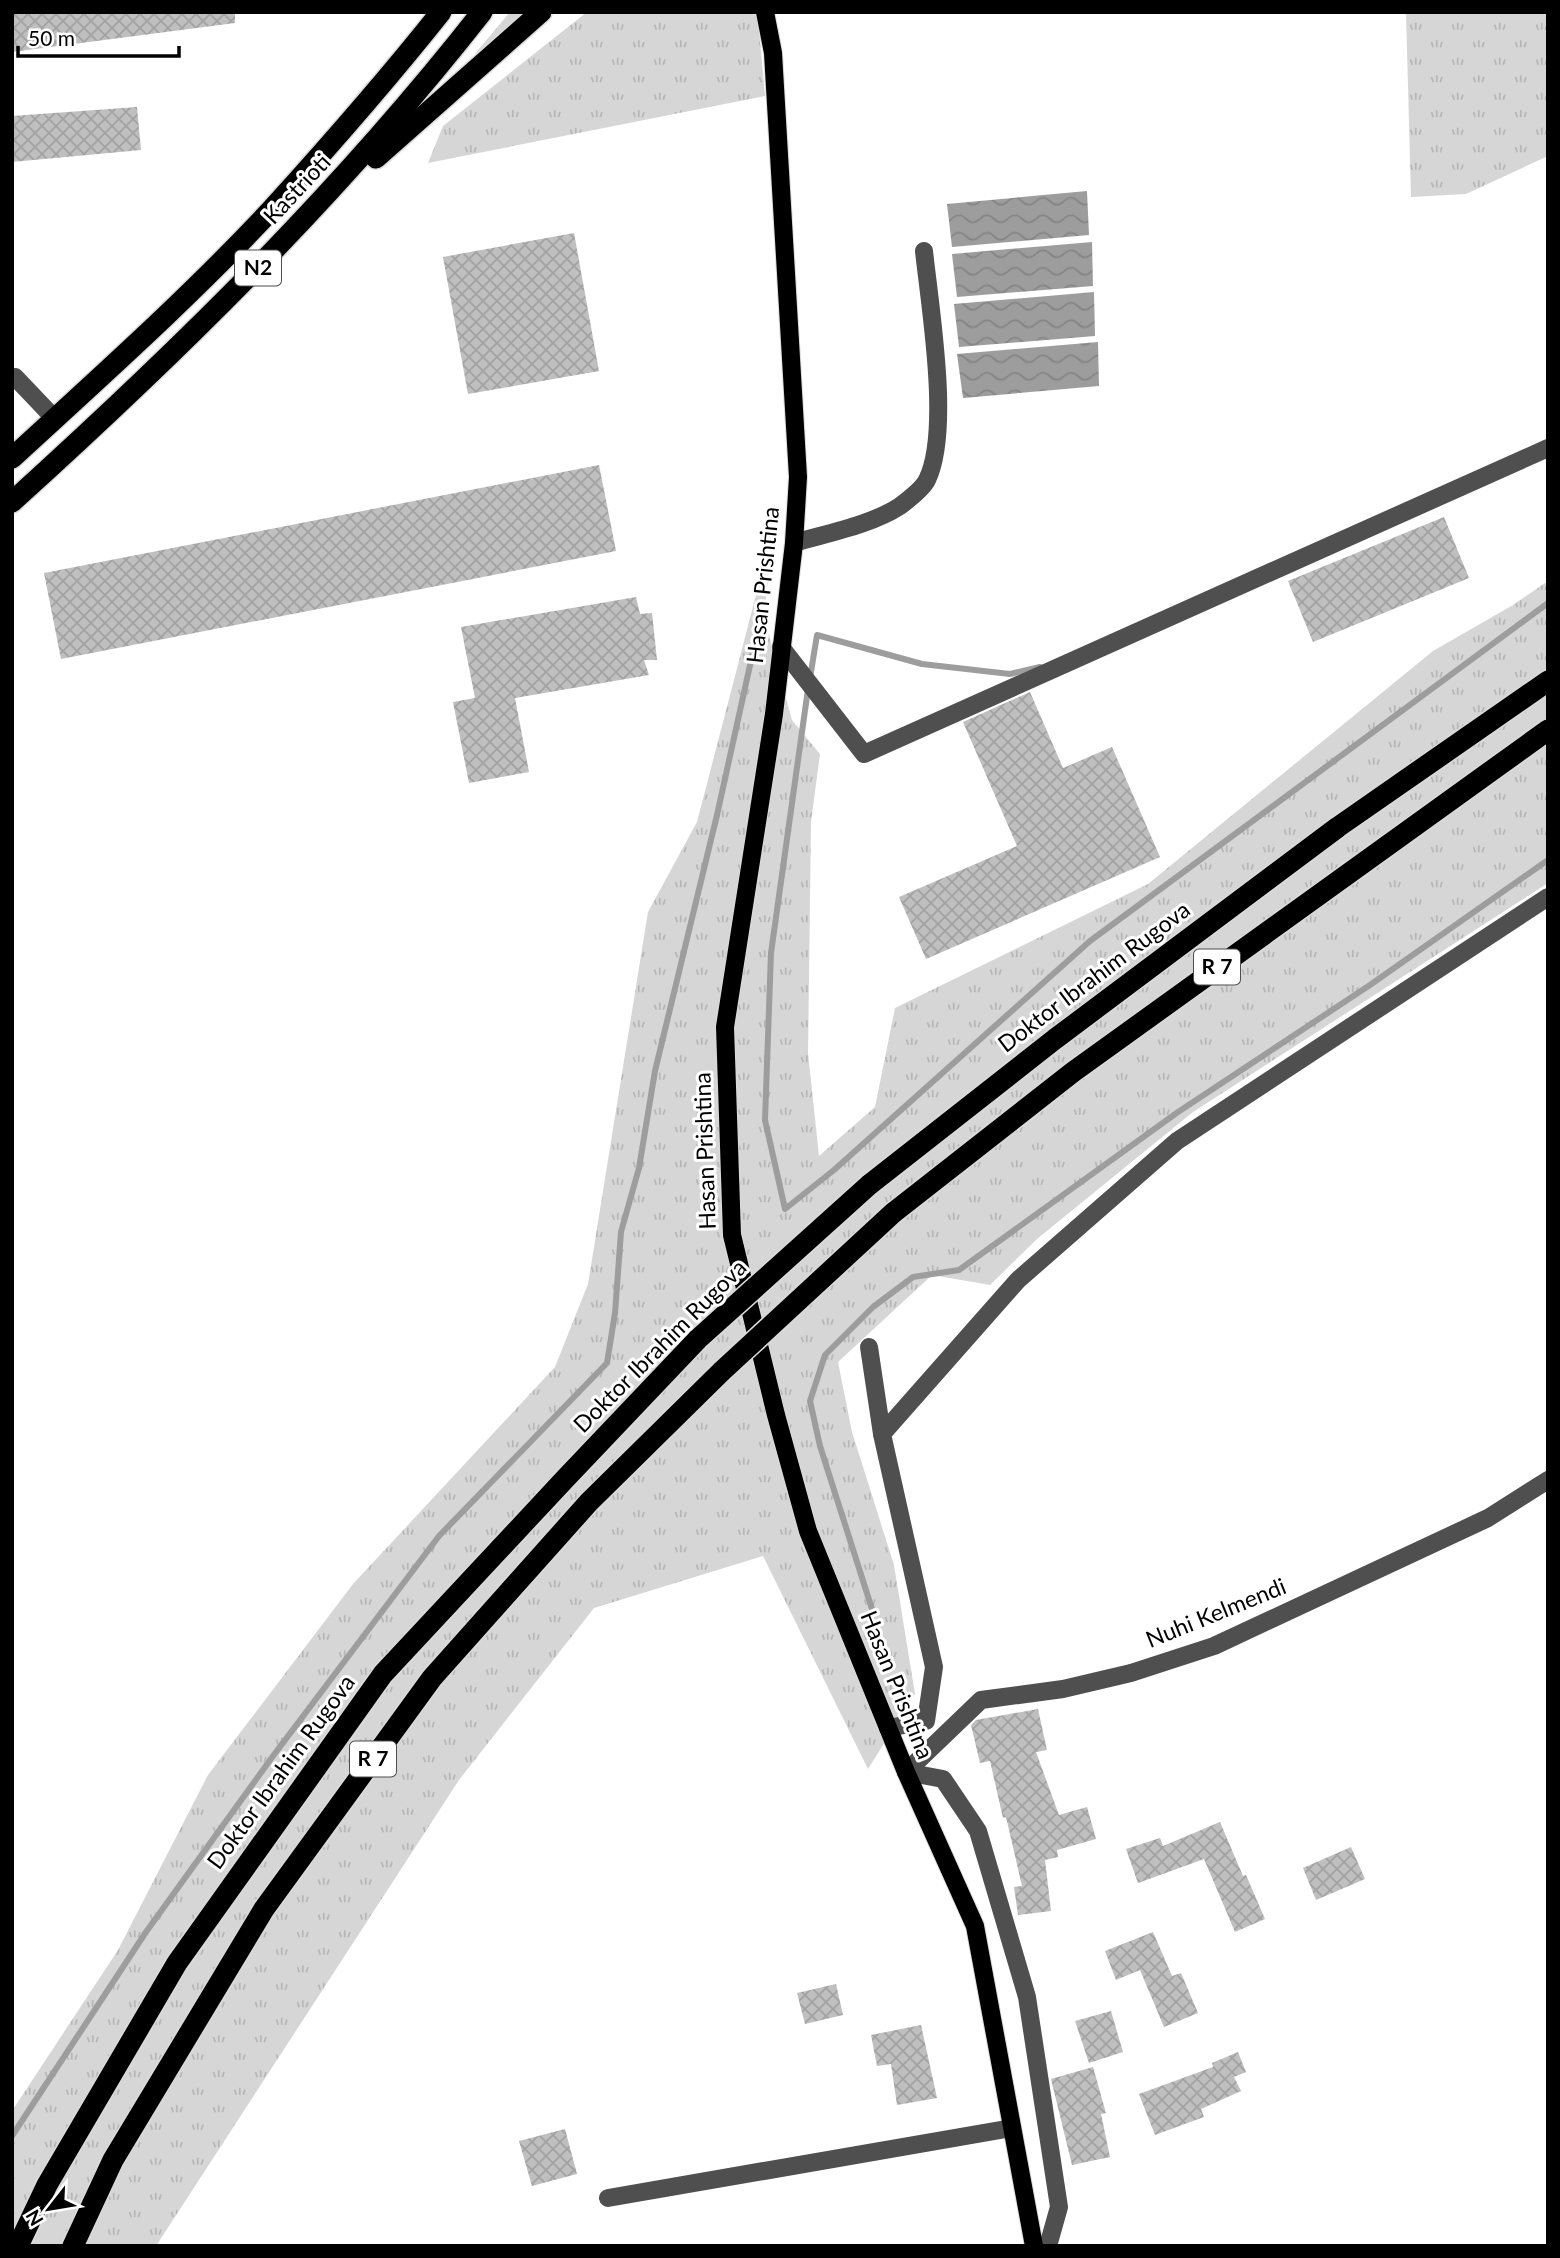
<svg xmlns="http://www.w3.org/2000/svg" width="1560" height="2258" font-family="Lato,sans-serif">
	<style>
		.grass { fill: url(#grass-tufts) }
		.water { fill: url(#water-waves) }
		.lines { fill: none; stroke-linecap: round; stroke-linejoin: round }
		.stream { stroke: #9d9d9d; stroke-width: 6 }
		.building { fill: url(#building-cross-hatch) }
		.major-casing { stroke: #dbdbdb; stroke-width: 20 }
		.highway-casing { stroke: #dbdbdb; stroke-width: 24 }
		.minor { stroke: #4f4f4f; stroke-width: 18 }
		.major { stroke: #000; stroke-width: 18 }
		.highway { stroke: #000; stroke-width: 21 }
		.highway-bridge-casing { stroke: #dbdbdb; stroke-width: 24; stroke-linecap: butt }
		.highway-bridge { stroke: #000; stroke-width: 21 }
		.labels { text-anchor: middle; stroke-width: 6; stroke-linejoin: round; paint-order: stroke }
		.shield { fill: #fff; stroke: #4c4c4c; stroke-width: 2 }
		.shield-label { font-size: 21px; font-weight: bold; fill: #000 }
		.street-label { font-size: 23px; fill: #000; stroke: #fff }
	</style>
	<defs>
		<pattern id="grass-tufts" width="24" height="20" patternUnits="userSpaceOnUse" patternTransform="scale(1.75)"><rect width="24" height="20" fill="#d6d6d6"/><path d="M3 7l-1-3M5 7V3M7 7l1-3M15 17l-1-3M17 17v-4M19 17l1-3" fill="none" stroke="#b6b6b6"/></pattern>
		<pattern id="water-waves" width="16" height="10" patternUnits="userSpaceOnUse" patternTransform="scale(1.75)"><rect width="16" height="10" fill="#9d9d9d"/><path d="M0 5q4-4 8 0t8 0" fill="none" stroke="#858585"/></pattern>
		<pattern id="building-cross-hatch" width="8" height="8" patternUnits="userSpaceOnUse" patternTransform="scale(1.75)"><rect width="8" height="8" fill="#bfbfbf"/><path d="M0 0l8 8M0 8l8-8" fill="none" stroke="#a2a2a2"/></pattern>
	</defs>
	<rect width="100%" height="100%" fill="#fff"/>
	<g class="grass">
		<path d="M510 12H531L474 55Z"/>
		<path d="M587 12H753L758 19 765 96 428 163 443 126Z"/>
		<path d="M1406 12H1548V156L1466 194 1411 197Z"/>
		<path d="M774 526 764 617 792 720 820 754 811 822 808 1053 819 1156 875 1107 895 1008 1148 884 1433 651 1513 605 1548 581V883L1193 1112 1037 1239 990 1285 932 1275 838 1362 852 1432 894 1565 915 1694 868 1769 763 1556 594 1608 459 1780 156 2246H12V2111L118 1950 208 1775 353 1584 555 1367 588 1284 648 912 697 822Z"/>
	</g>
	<g class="water">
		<path d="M1087 191 1089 235 952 247 947 204Z"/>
		<path d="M1092 242 1093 286 957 297 952 254Z"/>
		<path d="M1094 292 1095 336 959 347 954 304Z"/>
		<path d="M1098 342 1099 386 963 398 957 354Z"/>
	</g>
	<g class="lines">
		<g class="stream">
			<path d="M810 678 817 635 922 664 1010 674 1040 667"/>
			<path d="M808 689 771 953 765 1120 785 1209 834 1170 1090 941 1548 603"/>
			<path d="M872 1609 820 1446 810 1401 825 1355 873 1307 913 1277 959 1270 1178 1112 1370 985 1548 860"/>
			<path d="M12 2136 146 1932 273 1756 439 1536 607 1363 615 1313 621 1232 639 1168 655 1071 717 815 756 638"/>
		</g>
	</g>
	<g class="building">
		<path d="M12 12H235V23L12 52Z"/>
		<path d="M137 107 141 150 12 162V116Z"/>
		<path d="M574 233 599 371 468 394 443 257Z"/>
		<path d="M599 465 616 551 61 659 44 573Z"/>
		<path d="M1444 517 1469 578 1313 642 1288 581Z"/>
		<path d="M636 597 640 614 652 613 657 660H644L649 675 515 698 529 772 469 783 453 702 475 698 461 627Z"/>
		<path d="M1030 692 1063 768 1112 747 1160 857 926 959 899 897 1017 846 963 722Z"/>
		<path d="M1038 1709 1047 1750 1036 1752 1059 1815 1087 1807 1096 1839 1057 1850 1058 1857 1045 1860 1051 1911 1018 1915 1014 1887 1022 1886 1006 1817 1003 1818 990 1761 980 1763 971 1725 976 1720Z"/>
		<path d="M1220 1822 1243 1876 1246 1875 1265 1919 1235 1932 1204 1859 1138 1883 1126 1849 1160 1838 1163 1846Z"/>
		<path d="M1351 1847 1365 1879 1316 1900 1303 1868Z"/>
		<path d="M1153 1932 1172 1976 1181 1973 1198 2013 1164 2027 1140 1970 1116 1980 1105 1951Z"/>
		<path d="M836 1984 843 2015 805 2024 797 1993Z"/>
		<path d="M1111 2011 1123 2052 1089 2063 1075 2021Z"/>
		<path d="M921 2025 937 2098 897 2105 891 2064 877 2066 871 2035Z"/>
		<path d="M1238 2052 1246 2072 1234 2077 1241 2091 1201 2109 1204 2117 1155 2135 1139 2094 1213 2067 1212 2063Z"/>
		<path d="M1093 2067 1106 2113 1101 2114 1110 2157 1072 2165 1051 2079Z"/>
		<path d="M565 2129 577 2174 532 2186 519 2141Z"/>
	</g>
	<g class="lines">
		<g class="major-casing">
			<path id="major" d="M765 12 773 53 798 477 794 543 774 714 725 1027 732 1235 776 1415 808 1531 906 1772 975 1926 1034 2246"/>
		</g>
		<g class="highway-casing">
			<g id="highway">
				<path d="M376 158 541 12"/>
				<path d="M12 458C100 377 190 297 272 209 330 145 387 80 441 12"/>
				<path d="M12 502C182 348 340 193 482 12"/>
				<path d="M869 1185 1055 1039 1338 827 1548 681"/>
				<path d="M893 1213 1073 1072 1548 730"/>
				<path d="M18 2246 47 2185 177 1963 383 1674 564 1480 698 1339"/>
				<path d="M73 2246 113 2160 264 1909 432 1678 589 1502 722 1371"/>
			</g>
		</g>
		<g class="minor">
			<path d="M12 379 15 377 55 419"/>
			<path d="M794 543C828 533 871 525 900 506 908 500 923 488 927 480 951 431 930 308 924 251"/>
			<path d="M781 647 864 754 1548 448"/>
			<path d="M869 1347 882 1434"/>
			<path d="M888 1728 926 1721 934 1667 882 1434 1018 1280 1177 1141 1548 897"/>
			<path d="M906 1772 981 1700 1063 1689 1131 1673 1214 1646 1488 1518 1548 1480"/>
			<path d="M906 1772 943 1779 978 1831 1027 1997 1059 2207 1048 2246"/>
			<path d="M608 2198 1012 2128"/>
		</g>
		<use href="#major" class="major"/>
		<use href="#highway" class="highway"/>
		<g class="highway-bridge-casing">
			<g id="highway-bridge">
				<path d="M698 1339 869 1185"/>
				<path d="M722 1371 893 1213"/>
			</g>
		</g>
		<use href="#highway-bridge" class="highway-bridge"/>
	</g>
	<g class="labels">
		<g class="shield">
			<rect x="235" y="250.5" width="46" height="35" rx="5"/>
			<rect x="1194" y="949.5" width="46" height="35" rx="5"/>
			<rect x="350" y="1741.5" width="46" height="35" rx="5"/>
		</g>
		<g class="shield-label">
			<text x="258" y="275">N2</text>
			<text x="1217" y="974">R 7</text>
			<text x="373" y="1766">R 7</text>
		</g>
		<g class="street-label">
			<text transform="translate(297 189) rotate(-47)" y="8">Kastrioti</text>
			<text transform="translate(763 585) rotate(-84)" y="8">Hasan Prishtina</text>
			<text transform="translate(1094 977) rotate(-37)" y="8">Doktor Ibrahim Rugova</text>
			<text transform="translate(705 1151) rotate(-92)" y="8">Hasan Prishtina</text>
			<text transform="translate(660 1346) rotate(-45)" y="8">Doktor Ibrahim Rugova</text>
			<text transform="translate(1216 1613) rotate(-22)" y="8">Nuhi Kelmendi</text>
			<text transform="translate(897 1685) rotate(68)" y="8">Hasan Prishtina</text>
			<text transform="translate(281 1772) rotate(-54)" y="8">Doktor Ibrahim Rugova</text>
		</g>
	</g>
	<rect width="1560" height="2258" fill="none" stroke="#000000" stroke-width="28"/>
	<g transform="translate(49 2209) rotate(239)" stroke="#ffffff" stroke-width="5" paint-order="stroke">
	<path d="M0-5L12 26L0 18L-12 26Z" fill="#000000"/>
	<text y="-10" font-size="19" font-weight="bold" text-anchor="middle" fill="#000000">N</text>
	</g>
	<path d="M18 46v10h161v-10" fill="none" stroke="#000000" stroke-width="3.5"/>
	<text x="28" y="46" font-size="21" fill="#000000" stroke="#ffffff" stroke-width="5" paint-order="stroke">50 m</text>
</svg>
